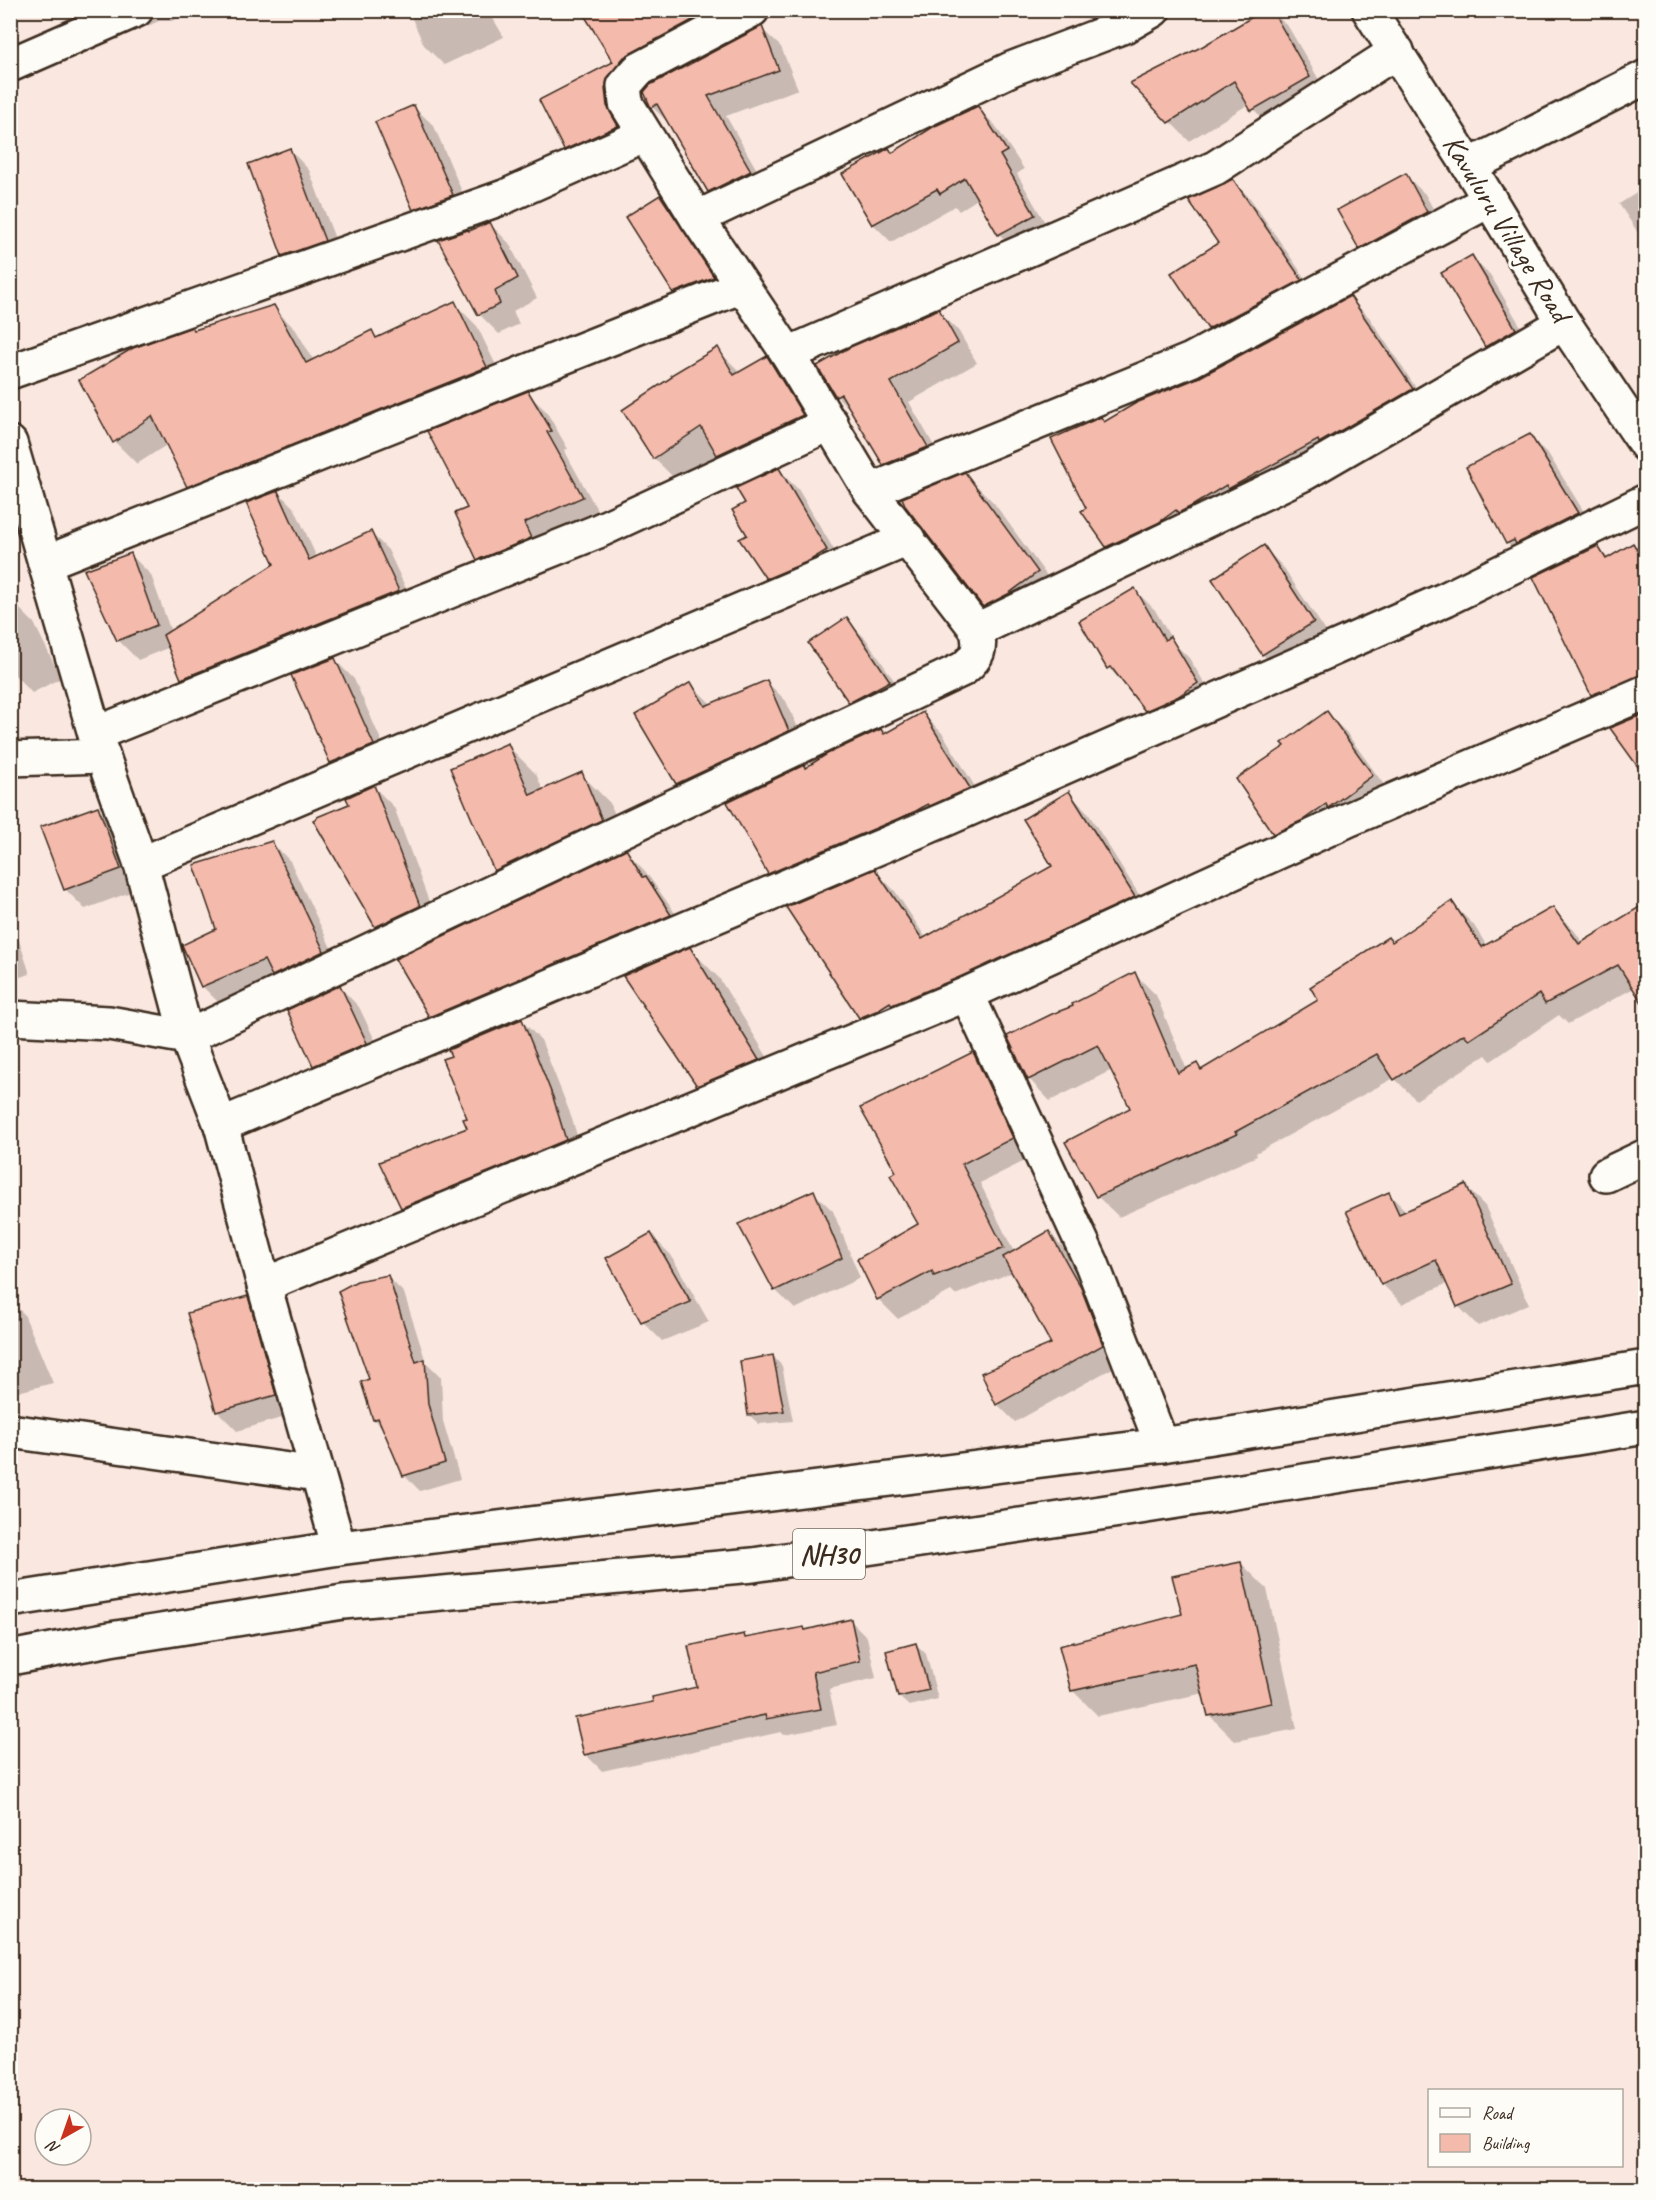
<svg xmlns="http://www.w3.org/2000/svg" width="1656" height="2200" font-family="Caveat,sans-serif">
	<style>
		.shadow { fill: #0003 }
		.building { fill: #f4baac; stroke: #3b2a1e; stroke-width: 1.5 }
		.lines { fill: none; stroke-linecap: round; stroke-linejoin: round }
		.minor-casing { stroke: #3b2a1e; stroke-width: 38 }
		.secondary-casing { stroke: #3b2a1e; stroke-width: 38 }
		.trunk-casing { stroke: #3b2a1e; stroke-width: 38 }
		.minor { stroke: #fdfcf7; stroke-width: 33 }
		.secondary { stroke: #fdfcf7; stroke-width: 33 }
		.trunk { stroke: #fdfcf7; stroke-width: 33 }
		.labels { text-anchor: middle; stroke-width: 6; stroke-linejoin: round; paint-order: stroke }
		.shield { fill: #fdfcf7; stroke: #75695f; stroke-width: 1.5 }
		.shield-label { font-size: 28px; font-weight: bold; fill: #3b2a1e }
		.street-label { font-size: 30px; fill: #3b2a1e; stroke: #fdfcf7 }
	</style>
	<rect width="100%" height="100%" fill="#fae8e0"/>
	<filter id="ink" filterUnits="userSpaceOnUse"><feTurbulence type="fractalNoise" baseFrequency=".0167" numOctaves="2"/><feDisplacementMap in="SourceGraphic" scale="12" xChannelSelector="R" yChannelSelector="G"/><feConvolveMatrix kernelMatrix="1 2 1 2 8 2 1 2 1" color-interpolation-filters="sRGB"/></filter>
	<g filter="url(#ink)">
		<g class="shadow">
			<path d="M122 10H196L172 21H159L141 29Z"/>
			<path d="M408 10H488L504 37 444 65 424 45Z"/>
			<path d="M582 10H779L763 12 649 73 627 127 585 169 565 149 615 63Z"/>
			<path d="M1175 10H1192L1185 15Z"/>
			<path d="M1271 10 1289 28 1329 97 1272 129 1249 104 1189 141 1136 87Z"/>
			<path d="M761 28 781 47 798 89 726 116 769 191 729 211 709 191 673 127 652 107 645 93Z"/>
			<path d="M414 107 434 126 472 215 434 228 414 209Z"/>
			<path d="M977 107 995 125 1024 169 1017 174 1051 233 1017 252 999 234 979 198 959 211 955 206 891 242 873 224 889 150 893 154Z"/>
			<path d="M290 150 309 170 343 260 303 275 283 255Z"/>
			<path d="M1405 175 1425 194 1446 232 1379 268 1360 248Z"/>
			<path d="M1233 181 1250 198 1318 297 1227 346 1210 328 1173 274 1220 244Z"/>
			<path d="M1646 187V245L1619 204Z"/>
			<path d="M660 196 680 216 732 297 694 312 674 292Z"/>
			<path d="M490 224 509 243 537 298 513 311 519 324 499 334 479 314 469 233Z"/>
			<path d="M1471 257 1491 276 1534 349 1506 366 1486 346Z"/>
			<path d="M1350 298 1369 317 1430 409 1127 566 1107 546 1083 512 1088 509 1101 419 1105 423 1200 378Z"/>
			<path d="M454 303 477 326 508 390 211 508 188 486 168 444 137 464 115 442 195 332 273 307 296 330 314 361 371 332 378 338Z"/>
			<path d="M938 311 958 330 977 363 909 402 946 467 904 484 884 465 854 414 837 396Z"/>
			<path d="M717 349 741 373 767 358 794 385 829 443 746 481 723 458 681 485 654 458Z"/>
			<path d="M527 393 546 411 568 449 564 450 600 515 496 577 478 559 469 508Z"/>
			<path d="M1529 436 1549 455 1597 533 1527 563 1507 543Z"/>
			<path d="M778 470 798 489 846 570 787 598 767 578 749 535 747 503Z"/>
			<path d="M965 474 994 503 1066 602 1037 623 1013 635 984 606Z"/>
			<path d="M278 492 295 509 317 558 371 533 388 550 415 608 200 695 183 678 170 647 138 660 118 640 131 555 151 575 171 632 275 564Z"/>
			<path d="M1632 545 1646 558V700L1612 714 1592 694 1597 547 1609 559Z"/>
			<path d="M1264 547 1283 567 1333 642 1283 674 1263 655 1214 579Z"/>
			<path d="M1135 590 1155 610 1173 642 1189 658 1217 703 1166 730 1109 668Z"/>
			<path d="M15 604 34 623 61 678 32 693 10 670V606Z"/>
			<path d="M846 619 866 639 908 701 869 721 850 702Z"/>
			<path d="M334 659 354 679 392 765 351 782 332 763 293 676Z"/>
			<path d="M766 681 786 701 808 750 697 803 677 784 691 684 712 705Z"/>
			<path d="M1326 713 1346 732 1392 796 1293 853 1274 833 1287 747Z"/>
			<path d="M923 714 943 734 988 808 789 893 769 873 804 767 806 769 885 735Z"/>
			<path d="M507 745 536 774 543 790 581 774 610 803 630 849 626 851 645 871 690 934 449 1036 430 1016 525 899 496 870Z"/>
			<path d="M374 787 394 807 438 926 396 946 377 926 351 805Z"/>
			<path d="M1069 793 1088 813 1153 917 880 1037 860 1017 875 871 895 891 926 938 1054 866Z"/>
			<path d="M97 808 117 828 139 889 85 909 65 889Z"/>
			<path d="M272 843 290 861 341 969 220 1004 202 986 218 930Z"/>
			<path d="M1451 903 1473 924 1487 946 1552 909 1574 930 1583 943 1641 907 1634 988 1568 1024 1559 1015 1491 1061 1486 1055 1416 1100 1394 1078 1256 1153 1257 1156 1119 1217 1097 1196 1132 1109 1112 1070 1050 1101 1029 1079 1076 1007 1135 974 1156 995 1187 1070 1197 1065 1203 1071 1320 1001 1393 943Z"/>
			<path d="M10 913 30 974 10 980Z"/>
			<path d="M690 949 719 978 787 1089 727 1114 698 1085Z"/>
			<path d="M340 987 359 1007 386 1063 334 1085 314 1065Z"/>
			<path d="M521 1020 541 1040 572 1118 584 1160 422 1227 403 1207 469 1129V1119Z"/>
			<path d="M973 1054 993 1074 1031 1158 980 1183 1014 1252 1049 1233 1067 1251 1099 1308 1120 1364 1015 1422 997 1404 983 1374 1054 1345 1013 1272 955 1295 951 1291 898 1319 878 1299 920 1225 898 1173Z"/>
			<path d="M1465 1186 1485 1206 1529 1304 1478 1326 1458 1306 1448 1283 1402 1304 1382 1284 1389 1194 1407 1212Z"/>
			<path d="M813 1192 833 1211 860 1278 795 1309 775 1290Z"/>
			<path d="M651 1235 671 1255 709 1322 662 1341 642 1321Z"/>
			<path d="M388 1277 404 1293 426 1362 441 1377 443 1421 460 1479 420 1491 404 1475 385 1431 374 1419 371 1380Z"/>
			<path d="M247 1298 267 1317 295 1414 237 1431 217 1411Z"/>
			<path d="M10 1301 24 1314 53 1383 10 1394Z"/>
			<path d="M773 1356 782 1366 793 1421 759 1424 749 1415Z"/>
			<path d="M1241 1563 1267 1589 1297 1729 1235 1741 1209 1715 1204 1693 1098 1716 1072 1690 1183 1615Z"/>
			<path d="M851 1621 867 1637 876 1678 829 1689 837 1725 784 1735 781 1732 602 1771 585 1754 655 1703 698 1688 743 1635 747 1639 804 1629 806 1631Z"/>
			<path d="M916 1644 926 1654 938 1699 909 1706 899 1697Z"/>
		</g>
		<g class="building">
			<path d="M581 10H711L624 57 610 74 605 88 607 106 618 126 564 150 539 100 613 62Z"/>
			<path d="M1264 10H1272L1310 77 1251 111 1234 81 1168 123 1130 83 1203 46Z"/>
			<path d="M762 26 779 70 708 96 751 171 708 192 657 104 651 108 644 92 650 85Z"/>
			<path d="M414 105 453 195 413 210 375 122Z"/>
			<path d="M978 106 1007 151 1000 155 1035 215 998 235 965 178 940 194 937 189 872 225 842 174 889 148 892 153 933 127Z"/>
			<path d="M290 148 325 241 282 256 248 164Z"/>
			<path d="M1406 173 1427 212 1359 249 1337 210Z"/>
			<path d="M1233 179 1302 280 1208 329 1171 273 1218 243 1188 200Z"/>
			<path d="M660 195 714 277 673 293 625 217Z"/>
			<path d="M490 222 518 278 495 291 500 304 478 315 438 240 468 230 469 231Z"/>
			<path d="M1472 255 1516 329 1485 347 1441 273Z"/>
			<path d="M1350 296 1413 389 1319 443 1318 440 1228 489 1226 485 1192 506 1178 513 1176 510 1158 523 1106 547 1081 511 1086 508 1051 439 1101 417 1104 422 1136 403 1200 377Z"/>
			<path d="M455 301 487 367 187 487 152 416 113 443 79 380 133 348 192 327 194 330 274 305 306 363 372 330 376 338Z"/>
			<path d="M939 309 958 343 891 382 928 447 883 465 841 394 836 397 817 366 850 347Z"/>
			<path d="M718 347 734 375 767 356 803 415 717 455 701 427 653 459 622 410 672 377 671 375Z"/>
			<path d="M528 391 552 431 547 432 583 497 524 523 531 538 477 560 455 513 467 508 427 431Z"/>
			<path d="M1530 434 1578 513 1516 544 1514 540 1506 544 1466 467Z"/>
			<path d="M779 468 827 550 809 561 766 579 739 539 747 535 732 510 745 503 736 488Z"/>
			<path d="M965 472 1038 572 1008 594 983 607 906 507 902 498Z"/>
			<path d="M278 491 309 560 371 531 399 591 181 679 163 635 274 564 246 503Z"/>
			<path d="M1633 543 1646 565V674L1591 695 1533 577 1598 546 1606 559Z"/>
			<path d="M1264 545 1314 622 1262 655 1212 579Z"/>
			<path d="M131 553 157 625 117 641 84 570Z"/>
			<path d="M1135 588 1165 640 1170 636 1198 683 1177 697 1145 711 1111 667 1107 669 1079 621Z"/>
			<path d="M847 617 890 681 849 703 808 643Z"/>
			<path d="M335 658 374 745 330 763 291 675Z"/>
			<path d="M767 680 789 731 676 784 635 715 691 682 705 706Z"/>
			<path d="M1327 711 1373 775 1328 808 1326 804 1303 820 1273 834 1236 779 1285 746 1282 743Z"/>
			<path d="M923 712 970 788 930 806 928 804 916 811 768 874 727 802 804 765 805 768 827 754 881 729 884 734Z"/>
			<path d="M1646 713V778L1610 728Z"/>
			<path d="M508 743 530 795 582 772 602 820 494 871 450 768Z"/>
			<path d="M374 785 420 906 375 927 313 820 317 818V817L349 804 346 798Z"/>
			<path d="M1069 791 1135 897 960 977 892 1005 890 1002 876 1011 859 1018 786 907 875 869 922 939 1052 866 1023 819Z"/>
			<path d="M98 806 121 869 64 890 40 827Z"/>
			<path d="M272 841 324 951 272 976 264 960 201 987 182 945 216 929 194 865Z"/>
			<path d="M626 849 643 877 646 876 671 915 429 1017 395 959Z"/>
			<path d="M1452 901 1482 947 1553 907 1579 944 1646 903V1009L1618 965 1545 1004 1539 994 1469 1040 1464 1034 1394 1080 1377 1054 1235 1132 1237 1134 1096 1197 1065 1142 1130 1108 1098 1045 1028 1080 1007 1036 1052 1014 1073 1006 1072 1004 1135 972 1178 1073 1197 1063 1201 1070 1318 1000 1310 987 1388 937 1392 942Z"/>
			<path d="M690 947 759 1060 697 1086 623 976Z"/>
			<path d="M340 985 367 1043 313 1066 287 1010Z"/>
			<path d="M522 1019 553 1097 566 1140 401 1208 379 1162 467 1128 463 1119 467 1118 442 1059 451 1056 448 1050Z"/>
			<path d="M973 1052 1013 1138 962 1164 1004 1248 934 1276 932 1271 877 1300 857 1259 918 1224 890 1175 896 1172 860 1108Z"/>
			<path d="M1466 1184 1511 1284 1457 1307 1436 1260 1381 1285 1346 1211 1389 1192 1399 1214Z"/>
			<path d="M814 1190 842 1258 774 1291 738 1224Z"/>
			<path d="M1049 1231 1081 1288 1103 1345 996 1405 981 1373 1051 1344 1003 1257Z"/>
			<path d="M651 1233 691 1302 641 1322 606 1258Z"/>
			<path d="M388 1275 416 1362 425 1359 428 1404 445 1463 403 1476 378 1418 373 1420 361 1382 369 1379 338 1291 357 1281Z"/>
			<path d="M248 1296 276 1395 216 1412 187 1313Z"/>
			<path d="M773 1355 784 1411 748 1415 740 1361Z"/>
			<path d="M1241 1562 1272 1703 1208 1716 1195 1664 1071 1691 1059 1646 1182 1614 1172 1576Z"/>
			<path d="M851 1619 860 1661 813 1672 821 1709 766 1719 765 1715 584 1755 575 1718 653 1702 652 1697 697 1687 688 1646 744 1634 745 1638 804 1627 805 1630Z"/>
			<path d="M916 1643 929 1690 898 1697 886 1651Z"/>
		</g>
		<g class="lines">
			<g class="minor-casing">
				<g id="minor">
					<path d="M10 65 136 10"/>
					<path d="M1469 166 1646 77"/>
					<path d="M697 218 1011 69 1127 25 1153 10"/>
					<path d="M788 354 1215 168 1397 51"/>
					<path d="M10 372 504 197 644 135"/>
					<path d="M10 443 95 734 141 864 187 1037 221 1125 264 1285 339 1548"/>
					<path d="M870 491 1191 360 1490 200"/>
					<path d="M45 563 742 286"/>
					<path d="M977 630 1305 473 1564 323"/>
					<path d="M95 734 596 532 831 423"/>
					<path d="M10 759 103 756"/>
					<path d="M141 864 908 539"/>
					<path d="M967 994 1092 1264 1162 1445"/>
					<path d="M10 1018 109 1023 187 1037 963 669C979 656 981 649 977 630L870 491 788 354 697 218 626 103 624 86 638 70 752 10"/>
					<path d="M221 1125 946 819 1446 599 1646 501"/>
					<path d="M1606 1175 1646 1156"/>
					<path d="M264 1285 967 994 1350 819 1646 692"/>
					<path d="M10 1431 317 1474"/>
				</g>
			</g>
			<g class="secondary-casing">
				<path id="secondary" d="M1369 10 1469 166 1564 323 1646 445"/>
			</g>
			<g class="trunk-casing">
				<g id="trunk">
					<path d="M10 1600 339 1548 1162 1445 1646 1367"/>
					<path d="M10 1658 110 1639 343 1602 753 1565 1140 1507 1646 1427"/>
				</g>
			</g>
			<use href="#minor" class="minor"/>
			<use href="#secondary" class="secondary"/>
			<use href="#trunk" class="trunk"/>
		</g>
	</g>
	<g class="labels">
		<rect class="shield" x="793" y="1529" width="72" height="50" rx="4.5"/>
		<g class="shield-label">
			<text x="829" y="1564">NH30</text>
		</g>
		<g class="street-label">
			<text transform="translate(1507 228) rotate(58)" y="10">Kavuluru Village Road</text>
		</g>
	</g>
	<rect width="1656" height="2200" fill="none" stroke="#fdfcf7" stroke-width="36"/>
	<rect x="18" y="18" width="1620" height="2164" fill="none" stroke="#3b2a1e" stroke-width="2" filter="url(#ink)"/>
	<rect x="1428" y="2089" width="195" height="78" fill="#fdfcf7" stroke="#afa8a0" stroke-width="1.5"/>
	<rect x="1440" y="2108" width="30" height="9" fill="#fdfcf7" stroke="#afa8a0" stroke-width="1.5"/>
	<text x="1482" y="2119" font-size="18" fill="#3b2a1e">Road</text>
	<rect x="1440" y="2134" width="30" height="18" fill="#f4baac" stroke="#afa8a0" stroke-width="1.5"/>
	<text x="1482" y="2149" font-size="18" fill="#3b2a1e">Building</text>
	<g transform="translate(63 2137) rotate(220)"><circle r="28" fill="#fdfcf7" stroke="#afa8a0" stroke-width="1.5"/>
	<path d="M0-4.5L10 22L0 15L-10 22Z" fill="#c8321e"/>
	<text y="-9" font-size="16" font-weight="bold" text-anchor="middle" fill="#3b2a1e">N</text>
	</g>
</svg>
